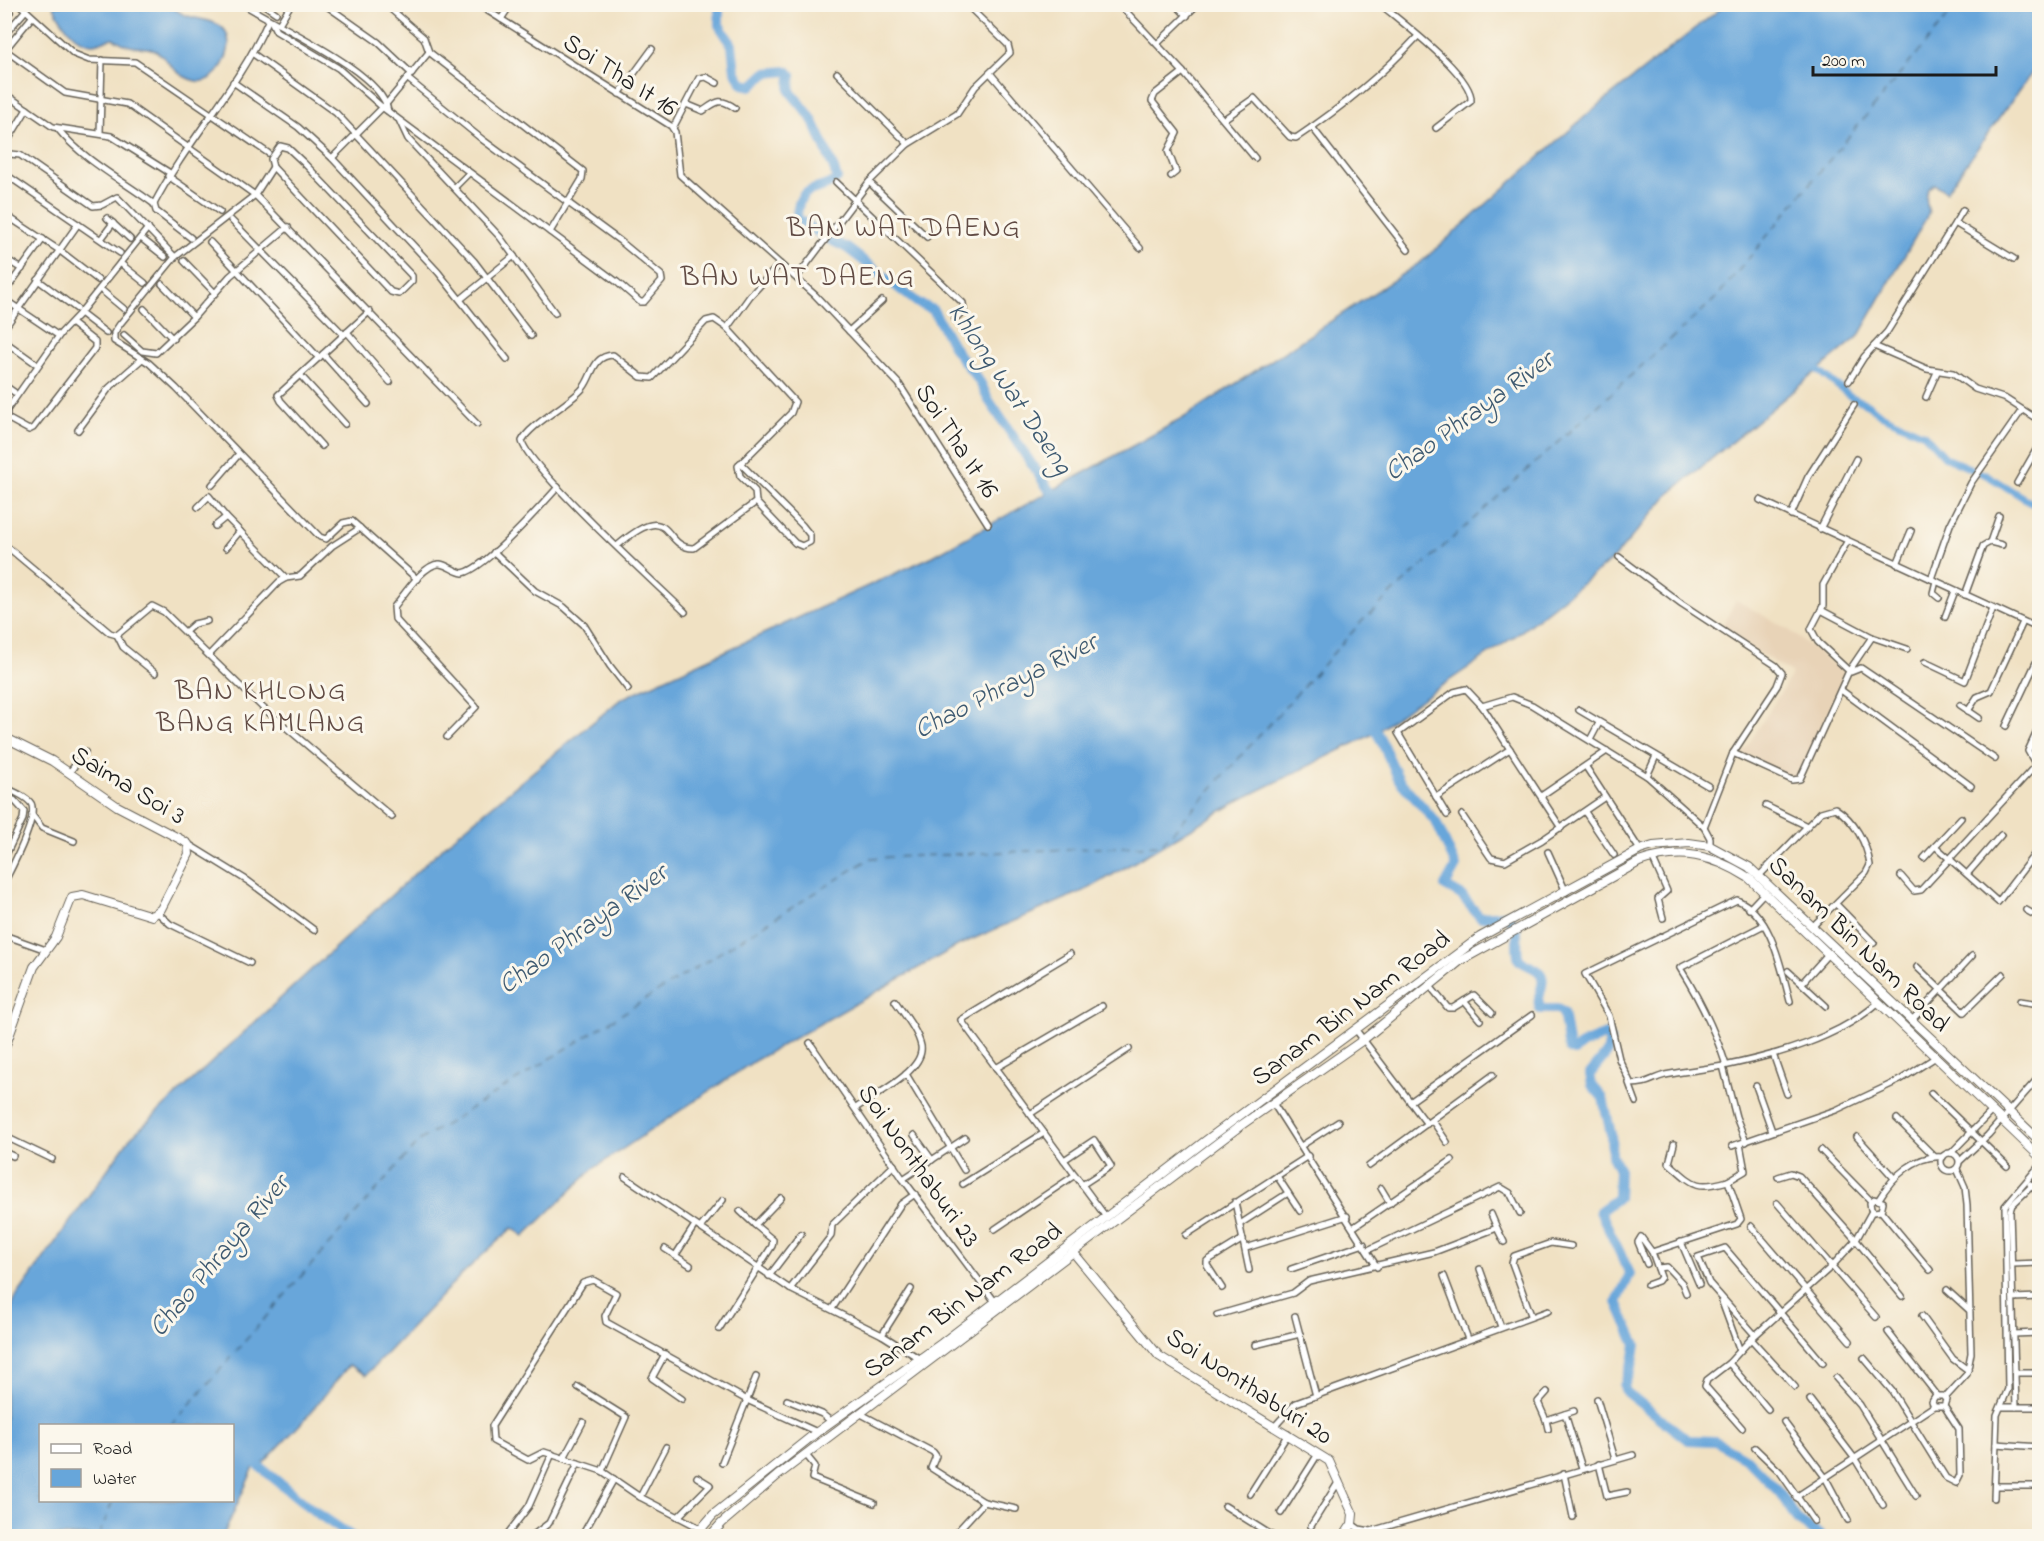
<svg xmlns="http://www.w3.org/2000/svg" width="2044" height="1541" font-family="'Indie Flower',sans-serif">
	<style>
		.built { fill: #e8d3b7 }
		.water { fill: #67a6da; stroke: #42617b; stroke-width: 1.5; fill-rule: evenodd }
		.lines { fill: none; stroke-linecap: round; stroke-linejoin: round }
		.canal { stroke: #67a6da; stroke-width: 7 }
		.river { stroke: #67a6da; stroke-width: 10 }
		.ferry { stroke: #3e5a71; stroke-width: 1.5; stroke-dasharray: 8 6; stroke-linecap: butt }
		.street-casing { stroke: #666156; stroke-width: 8 }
		.secondary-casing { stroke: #666156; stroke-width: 10 }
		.street { stroke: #fff; stroke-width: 5 }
		.secondary { stroke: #fff; stroke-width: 8 }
		.labels { text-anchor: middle; stroke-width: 6; stroke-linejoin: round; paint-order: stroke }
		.street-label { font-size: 26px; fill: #1c1c1c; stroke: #fbf7ec }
		.water-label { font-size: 27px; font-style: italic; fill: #3e5a71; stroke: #fbf7ec }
		.quarter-label { font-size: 28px; letter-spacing: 1.5px; fill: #614b44; stroke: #fbf7ec }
	</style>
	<rect width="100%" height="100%" fill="#fbf7ec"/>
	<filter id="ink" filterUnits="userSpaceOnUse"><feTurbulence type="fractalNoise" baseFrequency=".0167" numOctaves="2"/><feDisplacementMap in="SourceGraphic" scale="12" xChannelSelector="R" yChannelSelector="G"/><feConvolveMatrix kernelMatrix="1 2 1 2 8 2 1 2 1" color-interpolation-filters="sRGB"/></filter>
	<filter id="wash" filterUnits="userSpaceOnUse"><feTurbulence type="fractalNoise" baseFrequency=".008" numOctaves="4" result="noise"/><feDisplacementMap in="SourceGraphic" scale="24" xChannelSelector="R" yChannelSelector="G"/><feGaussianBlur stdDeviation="1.35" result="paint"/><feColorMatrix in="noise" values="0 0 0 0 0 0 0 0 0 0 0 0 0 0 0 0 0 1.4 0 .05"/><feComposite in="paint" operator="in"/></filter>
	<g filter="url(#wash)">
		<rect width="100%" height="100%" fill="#f0e1c3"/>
		<path class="built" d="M1736 600 1789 630 1845 674 1797 781 1742 755 1792 674 1721 628Z"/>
		<g class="water">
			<path d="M53 5C73 4 155 0 168 5 175 8 180 14 188 16 197 19 210 20 219 25 242 38 220 86 196 81 174 76 171 62 156 51 148 46 138 48 130 46 124 45 119 41 113 38 106 39 97 45 91 44 73 42 59 18 53 5Z"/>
			<path d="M1725 5H2039V63L1946 192 1935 184C1923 190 1926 202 1929 213L1858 337 1669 494 1613 559 1518 634 1400 714 1377 732 1240 800 1090 888 959 945 756 1060 593 1169 524 1236 512 1228 460 1276 366 1375 349 1365 306 1418 258 1469 254 1467 223 1536H5V1323L16 1297 130 1138 453 838 621 699 933 556 1185 417 1421 262 1590 112ZM40 1426H232V1500H40Z"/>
		</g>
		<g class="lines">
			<path class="canal" d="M1811 365 1850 396 1869 405 1881 415 1924 434 1946 458 1988 476 2040 508"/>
			<g class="river">
				<path d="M719 4V25L732 45 735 71 743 84 752 86 766 73 787 71 791 75 790 91C796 100 805 108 811 118 815 124 837 174 837 179 818 195 798 181 797 218L823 236 847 248 918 303 933 310 956 351 980 382 988 399 1049 490 1063 499"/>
				<path d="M1367 725 1377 732 1399 780 1436 822 1456 866 1445 886 1461 895 1480 917 1505 915C1525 929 1513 942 1519 960 1525 965 1532 966 1538 971 1550 980 1534 996 1540 1009H1557L1563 1012 1569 1049 1574 1051 1583 1044 1606 1035 1610 1040 1607 1053 1590 1074 1592 1085 1603 1098 1611 1134 1612 1156 1619 1170 1618 1198 1600 1211 1630 1274 1617 1302 1636 1345 1633 1362 1624 1386 1626 1392 1688 1440 1715 1441 1748 1460 1780 1493 1798 1521 1821 1536"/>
				<path d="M232 1444 314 1511 351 1536"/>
			</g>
			<g class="ferry">
				<path d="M171 1426 419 1141 871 858 1161 845 1364 619 1716 298 1958 4"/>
				<path d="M99 1536 113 1500"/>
			</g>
		</g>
	</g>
	<g filter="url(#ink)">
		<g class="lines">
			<g class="street-casing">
				<g id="street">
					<path d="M19 4 74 54 89 60 135 62 268 153"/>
					<path d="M243 4C274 25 382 71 388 111"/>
					<path d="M263 4 276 13"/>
					<path d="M324 4 378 42 412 74"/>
					<path d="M385 4 424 38 429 52 583 171 582 179 550 232"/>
					<path d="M477 4 671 126 675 132 680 175 815 295 899 384 988 524"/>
					<path d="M1119 4 1183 72 1255 158"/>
					<path d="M1175 4 1187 16"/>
					<path d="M1380 4C1400 21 1474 76 1471 101L1436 128"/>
					<path d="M4 7 10 12"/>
					<path d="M501 19 511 4"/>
					<path d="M272 23 276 31 338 68 382 107 617 282 640 302H644L662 281 661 275 620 241 483 140 408 79"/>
					<path d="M279 24 291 4"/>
					<path d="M4 35 26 10"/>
					<path d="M1157 44 1198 4"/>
					<path d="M5 50 65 93 127 104 255 195 477 424"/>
					<path d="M5 50 32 17"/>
					<path d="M252 53 336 113 474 261 531 336"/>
					<path d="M837 73 908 144"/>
					<path d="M990 73 1140 248"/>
					<path d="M233 82 298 127 332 158 438 272 507 359"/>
					<path d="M4 93 53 127 111 136 170 173"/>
					<path d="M619 94 652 49"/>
					<path d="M686 104 703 111C716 102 720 97 735 108"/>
					<path d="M1224 119 1254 98 1290 137 1296 138C1341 108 1382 75 1418 36"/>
					<path d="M400 122 408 139 500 237 555 313"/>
					<path d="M1312 127 1408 250"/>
					<path d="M673 128 699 78 706 77 717 83"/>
					<path d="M58 129C83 160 122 180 154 204L156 211 191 238"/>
					<path d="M100 133 102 60"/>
					<path d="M280 146 288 148 304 163 412 276V281L399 294 391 292 273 167 271 159Z"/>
					<path d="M4 147 27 109"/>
					<path d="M332 158 387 103 429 52"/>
					<path d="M4 160 10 154 20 155 93 206 102 205 117 197 175 257"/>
					<path d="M273 167 255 195 175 257 120 324 114 333V341L149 363 176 388 320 537 326 539 343 523 352 521 417 579"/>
					<path d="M168 176 220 212"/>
					<path d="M1171 176 1176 172 1168 151 1177 133 1152 101 1155 94 1183 72"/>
					<path d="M11 178 120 253"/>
					<path d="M836 182 963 303 964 310 955 319"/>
					<path d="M869 182 927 237"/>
					<path d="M454 188 469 173"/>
					<path d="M154 204C187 140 239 87 268 21"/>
					<path d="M4 214 59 250 98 280"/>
					<path d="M107 218 130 239"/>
					<path d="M231 220 344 335"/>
					<path d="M1955 223 2014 259"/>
					<path d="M141 238 165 257"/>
					<path d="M101 239 113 223"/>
					<path d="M210 242 319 358"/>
					<path d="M4 258 22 269"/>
					<path d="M184 261 215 293"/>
					<path d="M120 263 145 283"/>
					<path d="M797 277 869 182 908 144 957 114 975 87 1010 53 1008 45 966 4"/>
					<path d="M38 280 77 309"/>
					<path d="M162 284 194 317"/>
					<path d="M100 289 124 309"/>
					<path d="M4 293 43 239"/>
					<path d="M4 299 56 334"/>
					<path d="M461 299 514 256"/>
					<path d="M144 309 173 339"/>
					<path d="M71 323 95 342V348L33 428 29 430 7 418V410L61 333 80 313"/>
					<path d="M4 329 78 224"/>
					<path d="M849 331 882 301"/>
					<path d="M347 332 390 382"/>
					<path d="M106 333 80 313 148 228"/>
					<path d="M124 335 142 351 156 353 194 317 230 276 288 227"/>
					<path d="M4 341 35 363"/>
					<path d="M1874 346 1927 369 1953 373 1975 389 2006 399 2040 421"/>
					<path d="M323 354 368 404"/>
					<path d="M300 375 345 424"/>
					<path d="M1849 381 1864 357 1887 332 1963 210"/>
					<path d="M4 385 14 392"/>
					<path d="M1926 397 1937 372"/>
					<path d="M78 430 109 388 142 359"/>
					<path d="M322 446 281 401 278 395 370 311"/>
					<path d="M740 463 802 525 810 535V542L802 546 795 543 756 502"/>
					<path d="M2017 483 2040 443"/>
					<path d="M212 485 239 454"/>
					<path d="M1760 500 2040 629"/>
					<path d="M198 507 209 496 226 517 286 578"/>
					<path d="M1791 515 1808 477 1854 405"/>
					<path d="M215 526 226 517"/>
					<path d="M1820 529 1856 459"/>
					<path d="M1847 542 1823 585V606L1811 629 1818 642 1849 671"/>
					<path d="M1990 542 1999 516"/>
					<path d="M4 544 110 633 117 635 152 606 164 612 262 707 392 817"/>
					<path d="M617 546C675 496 661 549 694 548L756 502 755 491 740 476 738 466 791 413 795 402 727 328"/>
					<path d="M226 548 240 531"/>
					<path d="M494 552 535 591 564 607 584 625 610 666 628 689"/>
					<path d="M1619 557 1682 604 1775 665 1782 673 1777 686 1733 753 1704 827"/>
					<path d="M1897 564 1911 531"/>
					<path d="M1931 579 1950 525 1971 483 2022 410"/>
					<path d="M1936 581 1933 593 1939 598"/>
					<path d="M1965 595 1983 546 1990 542 2002 545"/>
					<path d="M1821 610 1872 637 1907 649"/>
					<path d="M685 612C659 587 527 466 522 441 530 424 569 405 583 388 593 376 592 356 613 355L641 377 652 378 706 321 714 319 727 328 750 296 780 264"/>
					<path d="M1945 617 1955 591"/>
					<path d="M185 632 194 624 207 621"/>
					<path d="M117 635 123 647 155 673"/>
					<path d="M209 655 279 582 286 578 300 576 332 546 360 528"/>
					<path d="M1925 662 1965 681 1993 608"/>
					<path d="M1851 672 1861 668 1995 759"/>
					<path d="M1841 690 1971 786"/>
					<path d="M1960 705 1979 718"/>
					<path d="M1482 706 1512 697 1532 705 1647 776 1704 827 1710 838V846"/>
					<path d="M1579 710 1708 786"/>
					<path d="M1968 711 1977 697 1991 691 2023 622"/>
					<path d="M2006 726 2040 654"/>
					<path d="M447 737 476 707 395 619 394 607C403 596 425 562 440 564 448 565 455 572 463 573 485 569 541 506 558 487"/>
					<path d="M1590 740 1599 723"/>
					<path d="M1733 753 1792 780 1800 779 1849 671 1872 637"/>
					<path d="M1586 767 1640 850"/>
					<path d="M69 773 85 752"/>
					<path d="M1647 776 1656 756"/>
					<path d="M4 787C12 791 24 795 30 802 41 813 11 869 4 883"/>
					<path d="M4 796 14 800 24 811 23 819 4 859"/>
					<path d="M1541 796 1607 751"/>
					<path d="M1436 797 1510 749"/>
					<path d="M1766 806 1807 826"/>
					<path d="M1585 812 1614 855"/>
					<path d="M32 815 42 828 74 841"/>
					<path d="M1447 815 1398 733 1454 692 1466 689 1482 706 1561 828"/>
					<path d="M1462 815 1491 858 1505 861 1542 840 1605 797"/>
					<path d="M188 844 248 881 314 930"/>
					<path d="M1935 846 1998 902 2040 847"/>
					<path d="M1548 852 1566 892"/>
					<path d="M1652 857 1667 891 1658 899 1663 918"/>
					<path d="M1924 858 1961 818"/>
					<path d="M1967 874 2001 835"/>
					<path d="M1759 876 1821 812 1835 808C1854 820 1867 843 1870 865L1866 873 1812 927"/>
					<path d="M1901 876 1914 891 1921 890 2036 765 2028 751 2040 725"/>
					<path d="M1836 904 1874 943"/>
					<path d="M1749 909 1765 892"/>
					<path d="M2026 910 2040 918"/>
					<path d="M158 913 170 924 250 963"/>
					<path d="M4 935 46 950"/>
					<path d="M1070 954 961 1020 1106 1217"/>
					<path d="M1917 967 1964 1012 2003 974"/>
					<path d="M1788 971 1826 1006"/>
					<path d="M1802 983 1828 954"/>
					<path d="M1430 986 1448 1008H1453L1474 995 1492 1013"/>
					<path d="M1464 1001 1480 1020"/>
					<path d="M1790 1001C1781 968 1772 914 1737 900L1585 974 1609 1016 1619 1059 1631 1084C1649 1084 1650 1079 1665 1075 1684 1071 1705 1069 1724 1066 1777 1055 1839 1038 1879 1002"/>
					<path d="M2020 1001 2040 1004"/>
					<path d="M1911 1021 1972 956"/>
					<path d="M1356 1030 1427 1124"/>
					<path d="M2038 1038H2040"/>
					<path d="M810 1043 903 1179 996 1303"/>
					<path d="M1773 1054 1787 1094"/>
					<path d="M1726 1065C1715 1031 1699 998 1680 968L1764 925"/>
					<path d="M1723 1066 1736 1117 1746 1142"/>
					<path d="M996 1068 1102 1006"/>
					<path d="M906 1074 964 1170"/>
					<path d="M1629 1083 1636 1102"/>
					<path d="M1756 1086 1772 1131"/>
					<path d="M1931 1093 2007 1166"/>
					<path d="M1410 1102 1532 1015"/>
					<path d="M1273 1103 1377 1267"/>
					<path d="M856 1108C874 1095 925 1071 921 1046 918 1031 904 1014 895 1001"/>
					<path d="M1030 1114 1129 1049"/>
					<path d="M1897 1119 1934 1156"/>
					<path d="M1432 1120 1447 1142"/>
					<path d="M914 1135 932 1160"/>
					<path d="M4 1136 52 1159"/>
					<path d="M1857 1137 1894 1178"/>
					<path d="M1674 1144 1669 1163C1694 1185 1696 1190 1728 1181"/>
					<path d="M1301 1146 1338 1122"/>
					<path d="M1732 1146 1836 1110 1900 1080 1936 1057"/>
					<path d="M1821 1150 1871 1201"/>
					<path d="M4 1152 13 1156"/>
					<circle cx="1950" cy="1162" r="9"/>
					<path d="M1951 1153 1992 1111"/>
					<path d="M1064 1160 1094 1140 1111 1166 1082 1185"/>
					<path d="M1960 1161 1988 1135 2040 1076"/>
					<path d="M1369 1166 1493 1075"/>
					<path d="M1277 1176 1300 1211"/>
					<path d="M625 1177 790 1289 882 1335 920 1359"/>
					<path d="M1778 1177 1791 1173 1799 1176 1856 1240 1902 1296"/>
					<path d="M903 1179 965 1138"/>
					<path d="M963 1184 1044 1133"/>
					<path d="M2030 1184 2038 1193 2040 1211"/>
					<path d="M1381 1188 1390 1203"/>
					<path d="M1879 1199C1892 1177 1916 1154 1943 1157"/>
					<path d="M1235 1202 1249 1270"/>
					<path d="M1777 1203 1876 1317"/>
					<path d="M740 1211 755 1225"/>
					<path d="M1881 1211 1883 1202 1874 1199 1870 1203 1871 1209 1874 1212 1881 1211 1930 1270"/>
					<path d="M1240 1224 1288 1193"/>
					<path d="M1751 1226 1850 1341"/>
					<path d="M1354 1227 1452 1160"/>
					<path d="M700 1228 723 1200"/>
					<path d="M1497 1228 1504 1242"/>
					<path d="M995 1229 1075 1175"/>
					<path d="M1186 1235 1308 1156"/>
					<path d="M1681 1242 1699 1284"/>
					<path d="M1246 1248 1347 1216"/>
					<path d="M665 1249 690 1265"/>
					<path d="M1368 1250 1500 1187 1510 1193 1520 1213"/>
					<path d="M675 1256 695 1225"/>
					<path d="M1647 1264 1638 1242 1641 1237 1652 1252 1737 1224 1741 1219 1728 1181 1745 1171 1740 1144"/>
					<path d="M2013 1264 2040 1263"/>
					<path d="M1658 1268 1667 1267 1682 1283 1686 1293"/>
					<path d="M1291 1269 1364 1244"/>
					<path d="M1480 1269 1501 1327"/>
					<path d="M769 1276 801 1234"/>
					<path d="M1444 1276 1468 1339"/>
					<path d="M1647 1285 1658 1281 1661 1277 1652 1252"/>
					<path d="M1222 1288 1207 1265V1261L1243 1239"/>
					<path d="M790 1289 831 1236 832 1225 894 1165"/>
					<path d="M1947 1290 1969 1310"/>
					<path d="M2013 1298 2040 1297"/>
					<path d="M1722 1302 1740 1351"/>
					<path d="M832 1309 901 1204 915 1194"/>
					<path d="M1217 1315 1293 1293 1309 1281 1434 1252 1497 1228 1491 1214"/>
					<path d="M1531 1315 1512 1263 1514 1256 1551 1243 1571 1246"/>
					<path d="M1295 1316 1316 1396"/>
					<path d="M1922 1316 1953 1359 1968 1370"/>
					<path d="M719 1329 772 1246 773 1240 755 1225 781 1198"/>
					<path d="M1888 1332 1937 1395"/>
					<path d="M2013 1334 2040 1333"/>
					<path d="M882 1335 911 1289"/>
					<path d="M1755 1335 1709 1283 1698 1257 1725 1248 1823 1363"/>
					<path d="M1751 1339 1795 1387"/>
					<path d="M1255 1345 1300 1334"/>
					<path d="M665 1354 652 1378 682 1399"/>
					<path d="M1864 1358 1892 1391 1946 1478 1956 1483 1960 1475 1959 1429 1944 1406"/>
					<path d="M1729 1363 1768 1409"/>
					<path d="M2015 1373H2040"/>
					<path d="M1836 1378 1860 1405 1916 1496"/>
					<path d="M578 1387 626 1417 602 1471"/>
					<path d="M1945 1398 1967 1374 1971 1353 1967 1205 1965 1187 1957 1169"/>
					<path d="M1597 1399 1615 1459"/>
					<path d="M787 1400 822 1414 832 1422"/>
					<path d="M1810 1400 1855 1459 1883 1505"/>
					<path d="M2001 1407H2040"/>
					<path d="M2016 1407 2010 1211 2012 1205 2040 1178"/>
					<path d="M861 1414 933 1452 936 1456 931 1468 984 1502 1016 1509"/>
					<path d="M1565 1414 1582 1468"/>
					<path d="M1546 1420 1538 1402 1547 1392"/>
					<path d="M1784 1422 1825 1477 1848 1520"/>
					<path d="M1275 1426 1296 1403 1548 1311"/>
					<path d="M1742 1428 1705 1386 1707 1380 1729 1363 1751 1339 1832 1266 1856 1240 1872 1211"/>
					<path d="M1548 1429 1546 1420 1574 1411"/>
					<path d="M1996 1444 2040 1447"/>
					<path d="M1755 1448 1780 1472 1814 1521"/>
					<path d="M806 1455 815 1466 812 1478 874 1503"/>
					<path d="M564 1458 583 1422"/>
					<path d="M722 1462 756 1377"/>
					<path d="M1599 1464 1607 1496 1627 1492"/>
					<path d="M1564 1474 1573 1517"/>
					<path d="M1995 1486H2040"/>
					<path d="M1250 1494 1288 1434"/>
					<path d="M640 1497 666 1447"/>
					<path d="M1796 1497 1934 1406H1944L1946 1400 1943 1396H1935L1932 1401 1934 1406"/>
					<path d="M1994 1498 1997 1415 2008 1389 2005 1206 2040 1165"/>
					<path d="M1225 1506 1273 1536"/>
					<path d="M1281 1513 1318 1454"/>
					<path d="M678 1517 710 1485 697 1477"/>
					<path d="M1352 1524 1359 1529 1371 1531 1633 1455"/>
					<path d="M1311 1526 1339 1481"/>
					<path d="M700 1528 640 1497 602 1471 544 1452 528 1460 493 1441 492 1426 583 1283 593 1280 616 1293 605 1316 606 1322 747 1400 817 1432"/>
					<path d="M583 1534 614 1479"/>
					<path d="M506 1536 529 1506 552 1454"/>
					<path d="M532 1536 549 1523 578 1463"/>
					<path d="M953 1536 984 1502"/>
				</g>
			</g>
			<g class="secondary-casing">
				<g id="secondary">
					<path d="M4 737 52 761 117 806 182 840 188 844 189 854 161 909 152 916 83 895 72 897 56 937 34 967 4 1050"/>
					<path d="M1073 1252 1159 1356 1329 1461 1353 1514 1352 1524 1344 1536"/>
					<path d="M695 1536 713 1515 817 1432 942 1343 1204 1142 1480 937 1640 850 1653 846 1689 843 1710 846 1749 867 2040 1141"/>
					<path d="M710 1536 722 1523 777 1476 1240 1126 1363 1040 1460 961 1639 862C1680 848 1712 854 1749 878L2040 1157"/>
				</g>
			</g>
			<use href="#street" class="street"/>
			<use href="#secondary" class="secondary"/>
		</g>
	</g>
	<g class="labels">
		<g class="street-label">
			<text transform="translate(621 74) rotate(33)" y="9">Soi Tha It 16</text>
			<text transform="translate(958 440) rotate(57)" y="9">Soi Tha It 16</text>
			<text transform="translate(129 784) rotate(31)" y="9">Saima Soi 3</text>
			<text transform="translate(1860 943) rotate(44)" y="9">Sanam Bin Nam Road</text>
			<text transform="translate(1350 1007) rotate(-37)" y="9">Sanam Bin Nam Road</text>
			<text transform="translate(920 1165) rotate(55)" y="9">Soi Nonthaburi 23</text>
			<text transform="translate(962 1299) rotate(-37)" y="9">Sanam Bin Nam Road</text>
			<text transform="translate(1250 1385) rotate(33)" y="9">Soi Nonthaburi 20</text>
		</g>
		<g class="water-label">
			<text transform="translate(1011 388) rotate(56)" y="9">Khlong Wat Daeng</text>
			<text transform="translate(1468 415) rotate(-36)" y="9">Chao Phraya River</text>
			<text transform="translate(1005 685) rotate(-27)" y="9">Chao Phraya River</text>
			<text transform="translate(582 928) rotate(-36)" y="9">Chao Phraya River</text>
			<text transform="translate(218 1255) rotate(-50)" y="9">Chao Phraya River</text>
		</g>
		<g class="quarter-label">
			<text x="904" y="236">BAN WAT DAENG</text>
			<text x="798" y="285">BAN WAT DAENG</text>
			<text x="261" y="699">BAN KHLONG<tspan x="261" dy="32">BANG KAMLANG</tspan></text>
		</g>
	</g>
	<rect width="2044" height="1541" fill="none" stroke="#fbf7ec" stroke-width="24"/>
	<rect x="39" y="1424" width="195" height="78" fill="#fbf7ec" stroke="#a29f99" stroke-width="1.5"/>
	<rect x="51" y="1444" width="30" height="9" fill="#ffffff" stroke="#a29f99" stroke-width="1.5"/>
	<text x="93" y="1454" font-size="18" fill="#1c1c1c">Road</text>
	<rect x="51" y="1469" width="30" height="18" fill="#67a6da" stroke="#a29f99" stroke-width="1.5"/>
	<text x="93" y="1484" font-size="18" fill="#1c1c1c">Water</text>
	<path d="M1813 66v9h183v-9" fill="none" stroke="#1c1c1c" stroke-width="3"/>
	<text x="1822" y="66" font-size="18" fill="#1c1c1c" stroke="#fbf7ec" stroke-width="4.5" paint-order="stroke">200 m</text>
</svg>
